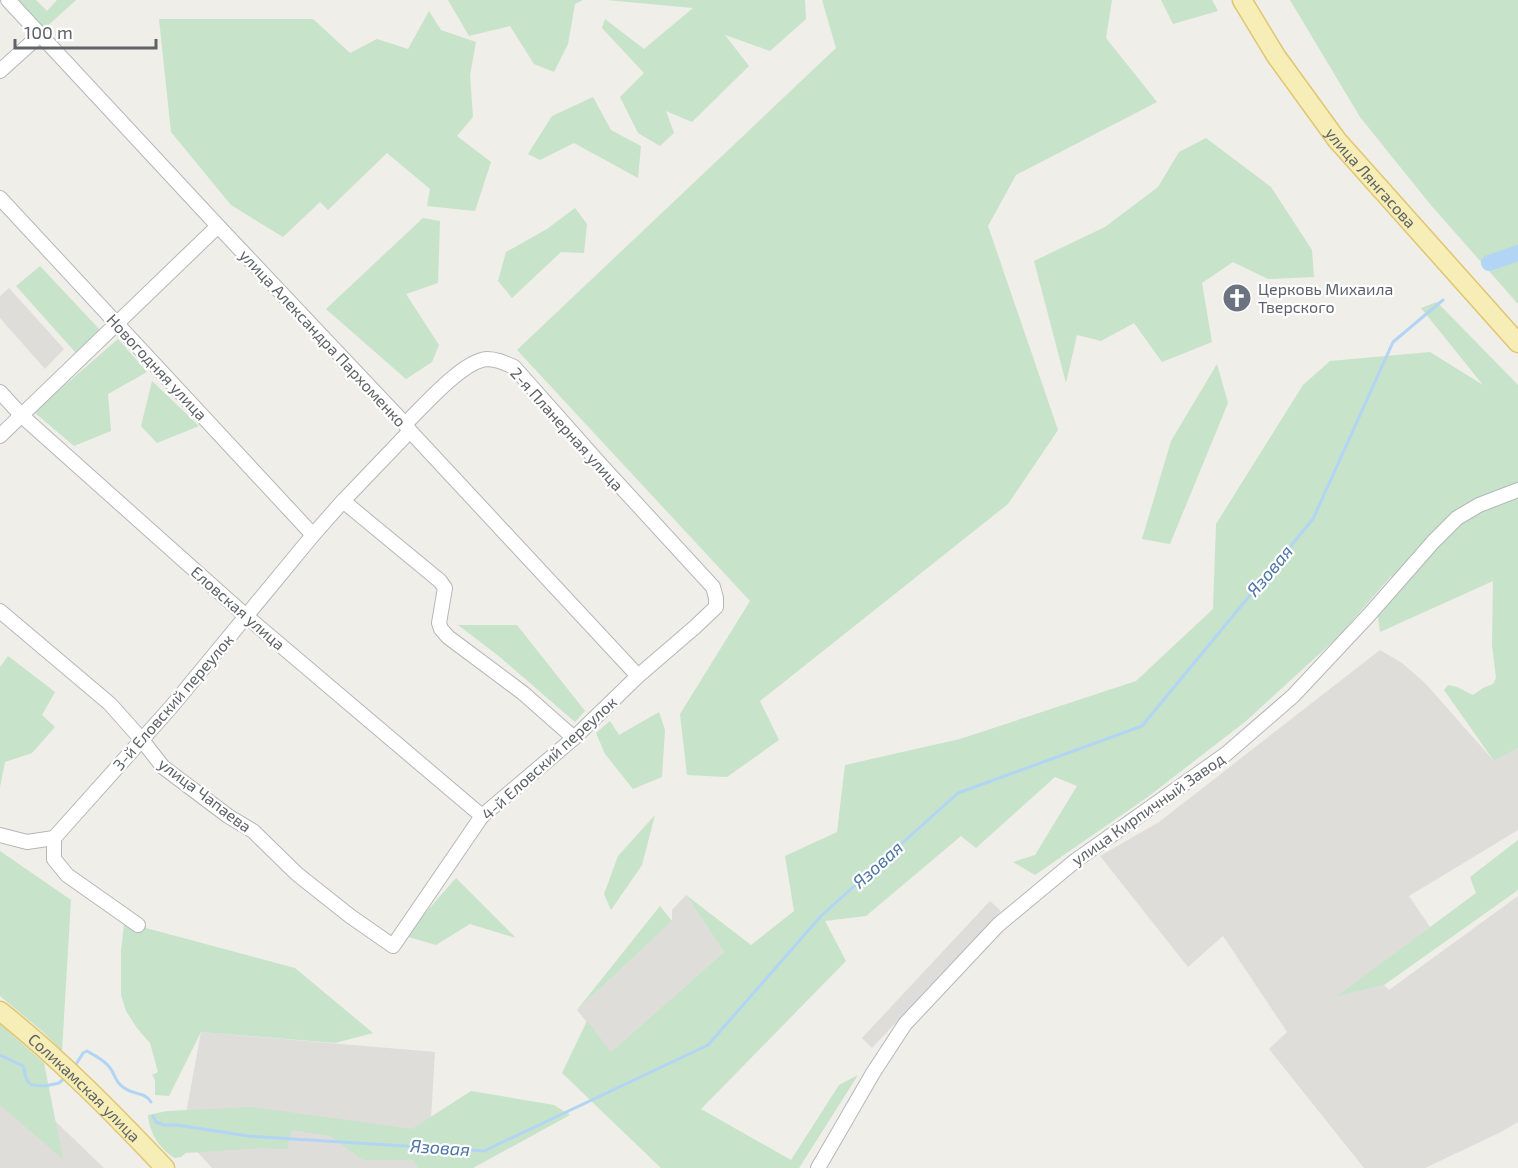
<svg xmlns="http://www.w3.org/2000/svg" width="1518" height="1168" font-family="'Exo 2',sans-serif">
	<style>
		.industrial { fill: #deddda }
		.green { fill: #c7e3c9 }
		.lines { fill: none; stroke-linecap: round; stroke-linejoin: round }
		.stream { stroke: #b2d5f5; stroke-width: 3 }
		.river { stroke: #b2d5f5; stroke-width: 16 }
		.minor-casing { stroke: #b4b7ba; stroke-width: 16 }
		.major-casing { stroke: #e1c66f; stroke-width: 21 }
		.minor { stroke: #fff; stroke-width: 14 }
		.major { stroke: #f6eeb6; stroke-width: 18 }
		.labels { text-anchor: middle; stroke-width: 4.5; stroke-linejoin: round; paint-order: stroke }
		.street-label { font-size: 16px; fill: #5f6266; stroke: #fff }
		.worship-label { font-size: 16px; fill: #5b616d; stroke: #fff; text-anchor: start }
		.water-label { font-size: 18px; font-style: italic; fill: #4f76a6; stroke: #fff }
	</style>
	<rect width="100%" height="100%" fill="#efeee8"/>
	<g class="industrial">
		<path d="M9 288 64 349 45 369 0 318V296Z"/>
		<path d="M1380 650 1402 663 1425 683 1494 761 1518 748V830L1409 896 1430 927 1339 995 1384 985 1389 990 1518 896V1122L1501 1132 1425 1168H1364L1269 1049 1287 1032 1223 936 1188 967 1100 856 1159 822Z"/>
		<path d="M686 895 724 952 611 1052 577 1010 672 921V910Z"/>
		<path d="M990 901 1001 911 872 1048 862 1038Z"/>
		<path d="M201 1032 435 1052 428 1168H212L182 1135Z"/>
		<path d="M0 1068 104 1168H0Z"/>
	</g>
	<g class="green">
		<path d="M14 0H36L47 11 57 0H76L43 30Z"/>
		<path d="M448 0H583L575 4 568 44 554 72 534 64 510 26 469 36Z"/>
		<path d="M606 0H805L806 19 770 51 725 35 749 66 692 122 666 111 674 133 660 146 638 133 620 97 644 73 602 28 605 19 644 49 693 8Z"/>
		<path d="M822 0H1112L1106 38 1157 102 1016 175 988 226 1058 430 1008 504 760 701 779 740 727 777 687 775 680 714 750 601 517 350 836 48Z"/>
		<path d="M1161 0H1212L1218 11 1173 24Z"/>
		<path d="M1290 0H1518V304L1430 204 1360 117Z"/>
		<path d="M429 11 441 30 476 42 470 75 473 117 457 136 491 162 475 211 427 206 430 189 387 153 328 210 320 202 283 237 231 205 171 132 159 19H313L350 53 377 39 408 49Z"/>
		<path d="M593 97 611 130 641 146 638 178 574 143 540 160 528 154 552 116Z"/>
		<path d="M1206 138 1271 187 1312 250 1314 277 1268 279 1233 262 1202 283 1212 342 1162 362 1134 323 1101 341 1077 335 1066 383 1034 261 1105 227 1158 187 1179 152Z"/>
		<path d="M575 208 587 224 584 253 561 252 512 298 498 281 506 252 547 229Z"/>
		<path d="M423 218 440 221 438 283 406 294 439 345 432 362 406 379 326 309Z"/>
		<path d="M40 266 100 330 76 353 16 286Z"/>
		<path d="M1437 302 1518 385V748L1494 761 1444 690 1448 685 1457 687 1473 695 1483 688 1493 684 1496 678 1492 645 1493 581 1380 632 1378 616 1392 575 1339 636 1246 721 1149 796 1035 875 1013 862 1035 855 1077 786 1055 777 976 848 961 836 866 916 825 921 846 961 701 1109 791 1160 839 1085 858 1075 799 1168H661L562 1073 587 1021 611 1052 724 952 686 895 751 945 794 911 785 856 837 832 845 765 960 739 1136 681 1213 609 1216 524 1303 385 1330 361 1430 352 1483 385 1421 308Z"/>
		<path d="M118 339 147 372 108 394 111 431 74 446 34 412Z"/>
		<path d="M1217 364 1228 403 1170 544 1142 539 1171 441Z"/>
		<path d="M152 381 199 426 157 443 141 426Z"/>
		<path d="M458 625H517L585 711 575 722 500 657Z"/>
		<path d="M8 656 55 692 42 715 55 727 32 753 5 762 0 787V667Z"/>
		<path d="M659 712 665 730 662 777 633 789 605 754 596 733 610 721 619 735Z"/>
		<path d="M655 815 642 865 611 910 604 894 618 856Z"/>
		<path d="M1518 840V890L1384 985 1337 996 1476 893 1470 877Z"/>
		<path d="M0 851 71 900 62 1051 42 1031 0 996Z"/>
		<path d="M456 878 516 938 470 924 436 945 405 936Z"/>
		<path d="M660 906 672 921 577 1010Z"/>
		<path d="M124 925 142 927 295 968 373 1033 335 1043 201 1032 169 1096 155 1095V1080L152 1075 158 1072 150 1043 137 1028 126 1011 121 995V951Z"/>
		<path d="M0 1024 44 1063 63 1159 0 1105Z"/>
		<path d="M471 1091 554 1105 570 1115 473 1168H418L413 1160H363L330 1136 292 1130 287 1149 262 1148 186 1153 181 1157 175 1158C160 1150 149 1132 148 1115L167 1111 253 1107 412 1129Z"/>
	</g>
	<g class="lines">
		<g class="stream">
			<path d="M0 1055 23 1066C25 1070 24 1075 27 1080 31 1090 51 1085 59 1083L67 1076"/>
			<path d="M75 1066 83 1053 87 1051C94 1055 106 1061 110 1068 116 1075 114 1081 123 1087 134 1096 144 1091 151 1102"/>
			<path d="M153 1116 156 1122 164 1125H177L248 1136 484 1151 708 1045 821 916 958 793 1142 726 1313 519 1393 342 1443 300"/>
		</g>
		<path class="river" d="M1489 263 1518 253"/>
		<g class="minor-casing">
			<g id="minor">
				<path d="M8 0 218 226 405 424 410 431 638 676"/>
				<path d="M0 71 41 34"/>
				<path d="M0 198 313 535"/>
				<path d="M0 392 22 416 246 616 482 816"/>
				<path d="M0 436 218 226"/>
				<path d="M343 501 440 581 445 588 439 623 441 629 448 637 523 693 574 738"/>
				<path d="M0 611 110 704 142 740 163 767 228 816 253 831 297 874 350 916 393 946 482 816 574 738 638 676 695 627 716 607V598L713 587 600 464 514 367C505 363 497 359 487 359 462 361 423 407 405 424"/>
				<path d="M0 835 27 842 54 838"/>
				<path d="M54 838 172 706 313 535 343 501 410 431"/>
				<path d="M54 838V859L67 875 138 925"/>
				<path d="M818 1168 873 1073 905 1024 998 925 1075 861 1226 754 1293 696 1368 616 1433 542 1457 518 1479 505 1518 490"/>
			</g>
		</g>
		<g class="major-casing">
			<g id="major">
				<path id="s1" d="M1242 0 1276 56 1337 140 1518 343"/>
				<path id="s2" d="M0 1011C59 1058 113 1113 165 1168"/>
			</g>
		</g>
		<use href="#minor" class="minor"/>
		<use href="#major" class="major"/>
	</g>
	<defs>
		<g id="church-disc" transform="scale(1.5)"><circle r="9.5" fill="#6b7280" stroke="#fff"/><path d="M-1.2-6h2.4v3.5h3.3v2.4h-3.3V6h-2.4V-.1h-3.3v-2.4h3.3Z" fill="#fff"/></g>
	</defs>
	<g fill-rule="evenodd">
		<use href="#church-disc" x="1237" y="298"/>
	</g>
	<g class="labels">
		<g class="street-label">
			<text dy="6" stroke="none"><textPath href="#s1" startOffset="220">улица Лянгасова</textPath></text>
			<text transform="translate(323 338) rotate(47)" y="6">улица Александра Пархоменко</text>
			<text transform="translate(157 367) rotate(47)" y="6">Новогодняя улица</text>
			<text transform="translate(567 429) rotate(48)" y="6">2-я Планерная улица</text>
			<text transform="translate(238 608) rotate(41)" y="6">Еловская улица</text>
			<text transform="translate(173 702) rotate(-49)" y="6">3-й Еловский переулок</text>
			<text transform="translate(549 758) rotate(-42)" y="6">4-й Еловский переулок</text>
			<text transform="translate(205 795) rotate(37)" y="6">улица Чапаева</text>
			<text transform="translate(1148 809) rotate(-35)" y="6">улица Кирпичный Завод</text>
			<text dy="6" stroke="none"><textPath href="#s2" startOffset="114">Соликамская улица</textPath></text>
		</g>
		<g class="worship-label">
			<text x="1258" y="295">Церковь Михаила<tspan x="1258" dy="18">Тверского</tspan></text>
		</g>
		<g class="water-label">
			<text transform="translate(1270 571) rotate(-50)" y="6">Язовая</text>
			<text transform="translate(878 865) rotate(-42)" y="6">Язовая</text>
			<text transform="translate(440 1148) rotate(4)" y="6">Язовая</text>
		</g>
	</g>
	<path d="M15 39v9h141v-9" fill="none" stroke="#5f6266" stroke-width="3"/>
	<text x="24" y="39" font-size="18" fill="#5f6266" stroke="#ffffff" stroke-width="4.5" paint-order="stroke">100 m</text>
</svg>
